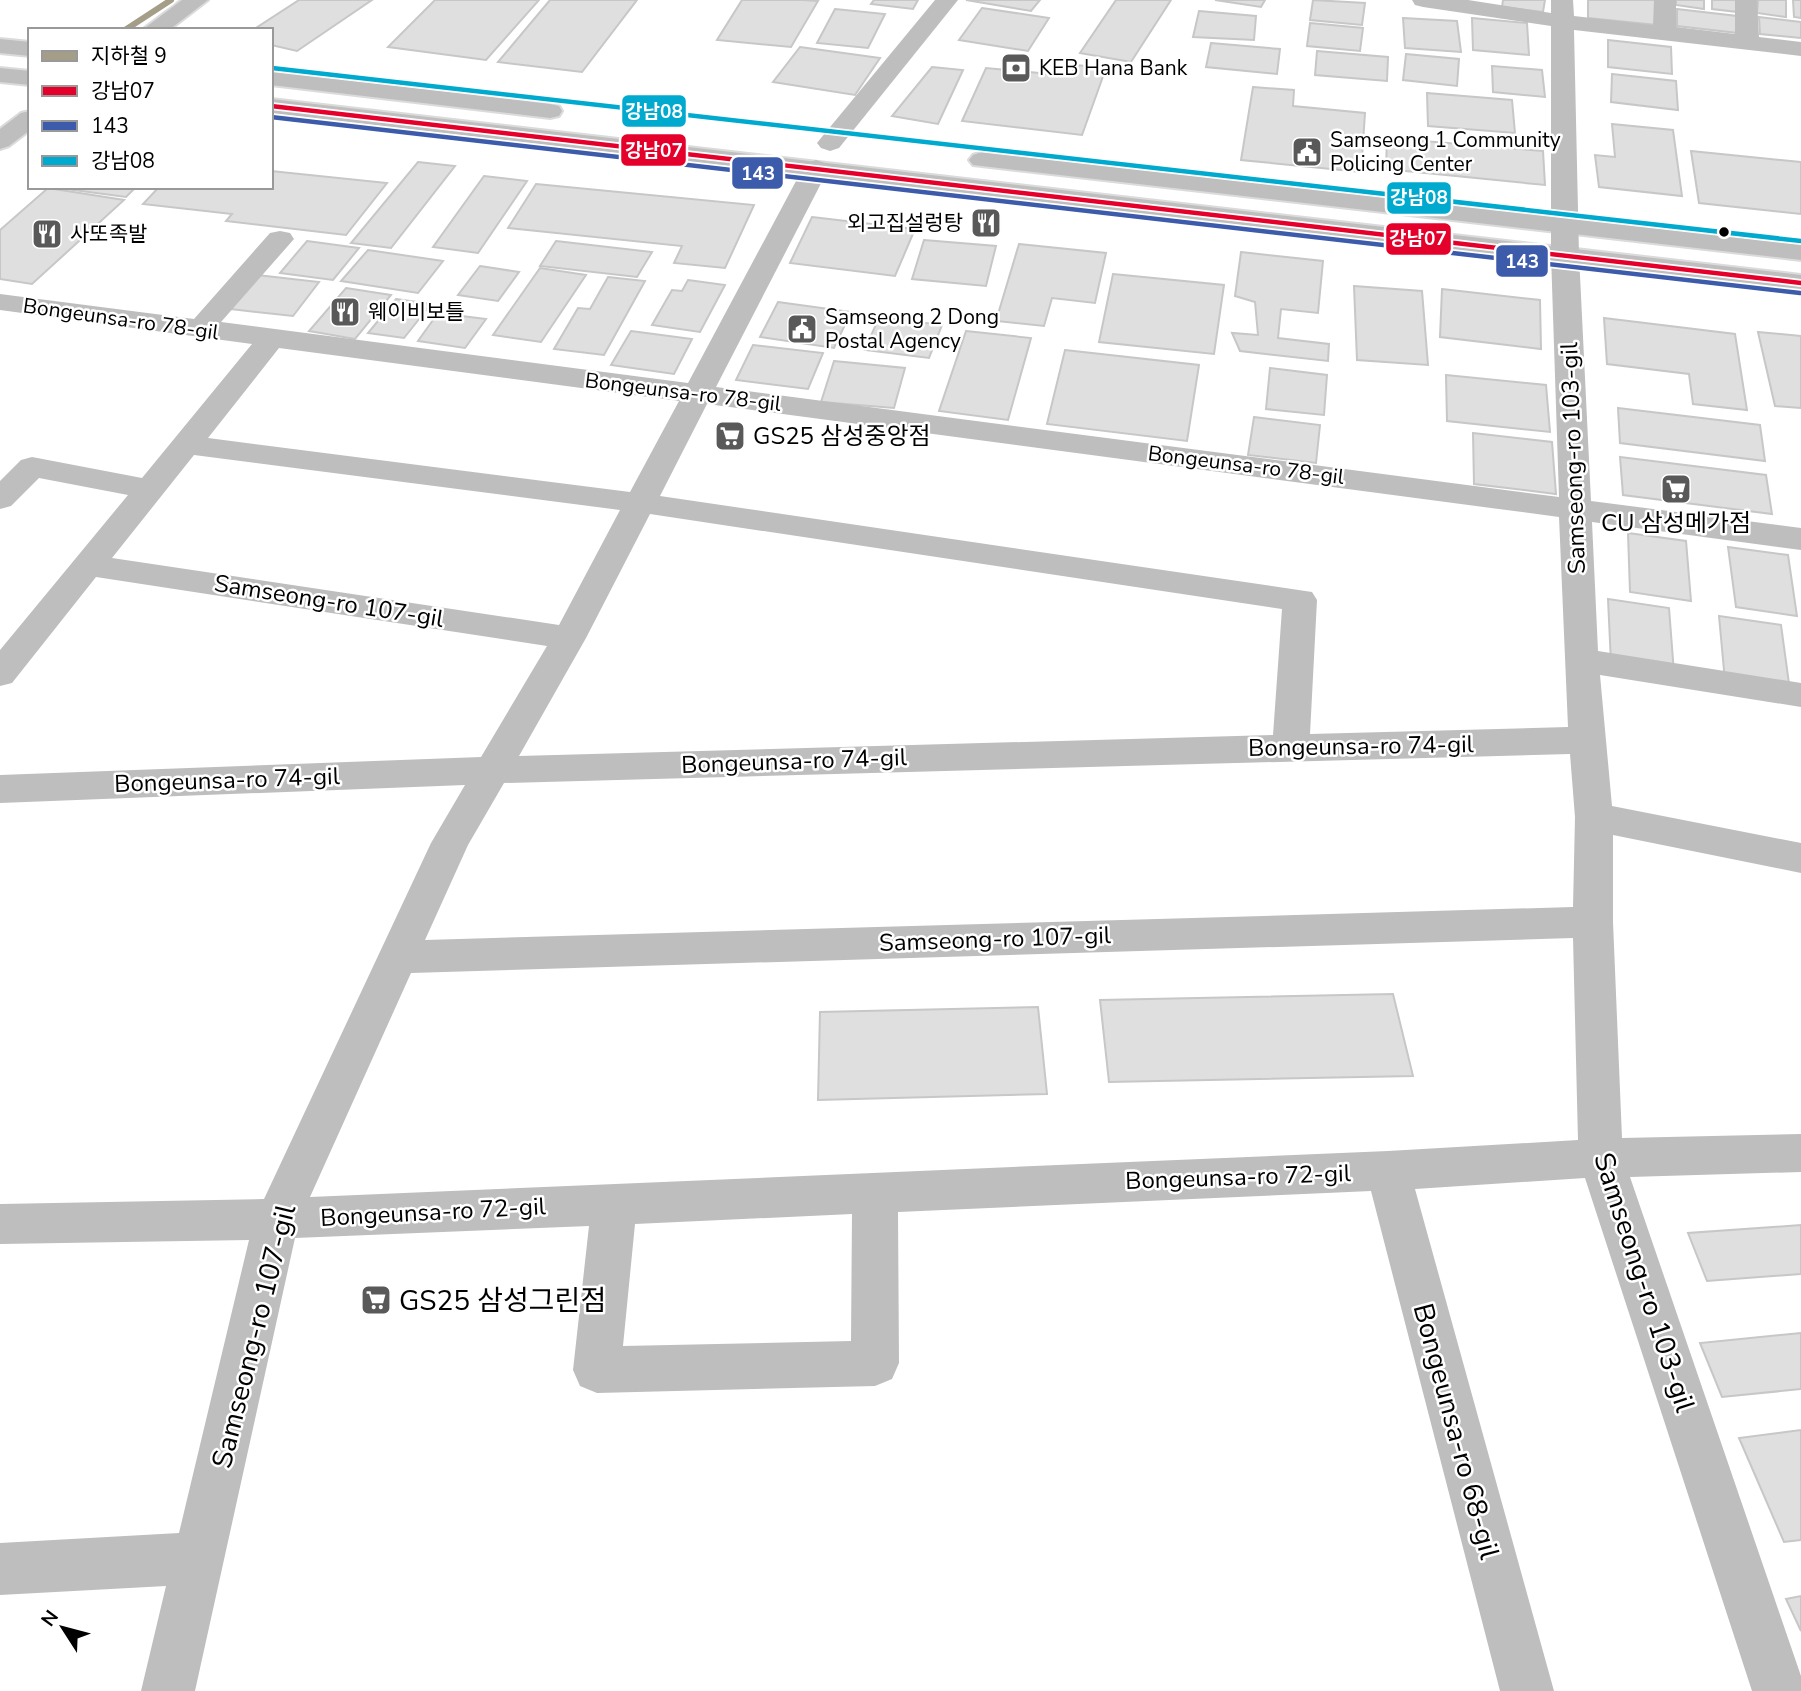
<svg xmlns="http://www.w3.org/2000/svg" width="1801" height="1691" font-family="'Nunito Sans','Noto Sans KR',sans-serif">
	<style>
		.building { fill: #dfdfdf; stroke: #c7c7c7; stroke-width: 2 }
		.lines { fill: none; stroke-linecap: round; stroke-linejoin: round }
		.major-casing { stroke: #dbdbdb; stroke-width: 4 }
		.minor { fill: #bebebe; fill-rule: evenodd }
		.major { fill: #bebebe; fill-rule: evenodd }
		.bus-1-casing { stroke: #fff; stroke-width: 8 }
		.bus-2-casing { stroke: #fff; stroke-width: 8 }
		.bus-3-casing { stroke: #fff; stroke-width: 8 }
		.bus-1 { stroke: #e4002b; stroke-width: 4.5 }
		.bus-2 { stroke: #3d5bab; stroke-width: 4.5 }
		.bus-3 { stroke: #00a9ce; stroke-width: 4.5 }
		.metro-1-casing { stroke: #fff; stroke-width: 10 }
		.metro-1 { stroke: #a49d87; stroke-width: 6 }
		.bus-dot { fill: #000; stroke: #fff; stroke-width: 2.5 }
		.labels { text-anchor: middle; stroke-width: 5; stroke-linejoin: round; paint-order: stroke }
		.far-poi-label { font-size: 21px; fill: #000; stroke: #fff; text-anchor: start }
		.far-street-label { font-size: 21px; fill: #000; stroke: #fff }
		.poi-label { font-size: 24px; fill: #000; stroke: #fff; text-anchor: start }
		.street-label { font-size: 24px; fill: #000; stroke: #fff }
		.near-street-label { font-size: 28px; fill: #000; stroke: #fff }
		.near-poi-label { font-size: 28px; fill: #000; stroke: #fff; text-anchor: start }
		.line-badge { stroke: #fff; stroke-width: 2.5 }
		.badge-label { font-size: 19px; text-anchor: middle; font-weight: bold; fill: #fff }
	</style>
	<rect width="100%" height="100%" fill="#fff"/>
	<g class="building">
		<path d="M299 0H372L297 51 271 45V30L256 28Z"/>
		<path d="M435 0H539L486 60 388 47Z"/>
		<path d="M550 0H637L582 72 498 62Z"/>
		<path d="M742 0H803L818 1 791 47 717 40Z"/>
		<path d="M874 0H918L913 9 871 4Z"/>
		<path d="M966 0H1040L1031 11Z"/>
		<path d="M1116 0H1171L1131 62 1080 53Z"/>
		<path d="M1215 0H1265L1261 7Z"/>
		<path d="M1313 0 1365 3 1362 25 1310 20Z"/>
		<path d="M1503 0H1545L1543 12 1502 7Z"/>
		<path d="M1588 0H1656L1657 25 1588 18Z"/>
		<path d="M1676 0H1704V9L1676 5Z"/>
		<path d="M1712 0H1737L1738 12 1712 9Z"/>
		<path d="M1758 0H1786V17L1757 13Z"/>
		<path d="M1793 0H1801V18L1794 17Z"/>
		<path d="M982 8 1049 18 1028 51 959 40Z"/>
		<path d="M835 9 885 14 868 48 817 43Z"/>
		<path d="M1677 9 1737 16 1738 33 1677 26Z"/>
		<path d="M1199 11 1256 16 1254 40 1193 37Z"/>
		<path d="M1759 17 1801 22V38L1760 34Z"/>
		<path d="M1403 18 1457 21 1461 52 1405 48Z"/>
		<path d="M1472 18 1527 23 1529 55 1473 50Z"/>
		<path d="M1310 23 1363 28 1360 51 1307 46Z"/>
		<path d="M1608 40 1671 47 1672 74 1608 67Z"/>
		<path d="M1211 43 1280 49 1277 74 1206 67Z"/>
		<path d="M800 47 880 58 855 95 773 82Z"/>
		<path d="M1317 51 1388 57 1387 81 1315 75Z"/>
		<path d="M1406 54 1459 59 1457 86 1403 80Z"/>
		<path d="M1076 65 1106 68 1082 135 962 121 986 68 1071 76Z"/>
		<path d="M1492 66 1542 70 1545 97 1493 92Z"/>
		<path d="M932 67 963 70 938 124 892 116Z"/>
		<path d="M1612 74 1676 81 1678 110 1611 102Z"/>
		<path d="M1253 87 1294 90 1293 106 1365 113 1361 172 1241 160Z"/>
		<path d="M1427 93 1512 100 1515 133 1428 126Z"/>
		<path d="M1612 124 1673 130 1682 196 1599 187 1595 155 1615 157Z"/>
		<path d="M1387 138 1543 151 1545 185 1386 169Z"/>
		<path d="M1691 151 1801 162V214L1699 203Z"/>
		<path d="M418 162 455 166 391 248 351 243Z"/>
		<path d="M271 171 387 183 346 235 226 221 232 214 143 204 159 187H271Z"/>
		<path d="M484 176 527 181 478 253 433 247Z"/>
		<path d="M536 184 754 205 725 268 674 263 682 246 508 228Z"/>
		<path d="M51 187H136L126 197Z"/>
		<path d="M48 188 124 200 32 284 0 279V230Z"/>
		<path d="M812 217 915 229 895 276 790 263Z"/>
		<path d="M924 240 996 246 986 286 912 279Z"/>
		<path d="M307 241 359 248 333 280 280 273Z"/>
		<path d="M556 241 652 252 637 277 540 266Z"/>
		<path d="M1019 244 1106 253 1095 303 1052 298 1044 326 996 321Z"/>
		<path d="M368 250 443 261 418 293 341 281Z"/>
		<path d="M1241 252 1323 261 1318 313 1281 309 1278 338 1329 344 1328 361 1240 351 1232 333 1258 335 1255 302 1235 296Z"/>
		<path d="M480 266 519 272 498 301 458 295Z"/>
		<path d="M540 268 586 275 541 342 493 335Z"/>
		<path d="M1113 274 1224 285 1214 354 1099 342Z"/>
		<path d="M257 275 319 282 293 316 230 309Z"/>
		<path d="M608 277 645 281 604 355 554 349 578 308 590 309Z"/>
		<path d="M688 280 725 285 700 332 652 325 672 290 682 291Z"/>
		<path d="M1354 286 1422 291 1428 365 1357 360Z"/>
		<path d="M346 288 391 295 355 339 309 331Z"/>
		<path d="M1442 289 1540 300 1541 349 1440 337Z"/>
		<path d="M396 299 431 304 404 338 368 333Z"/>
		<path d="M778 302 851 312 834 348 760 337Z"/>
		<path d="M438 313 486 319 465 348 418 341Z"/>
		<path d="M879 317 942 325 929 358 865 350Z"/>
		<path d="M1604 318 1735 334 1747 410 1693 404 1689 374 1607 364Z"/>
		<path d="M631 331 692 339 674 374 611 365Z"/>
		<path d="M966 331 1031 338 1008 420 939 411Z"/>
		<path d="M1758 332 1801 336V408L1775 406Z"/>
		<path d="M753 345 823 353 808 389 736 380Z"/>
		<path d="M1065 350 1199 365 1187 441 1047 424Z"/>
		<path d="M834 361 905 368 894 408 821 402Z"/>
		<path d="M1270 368 1327 375 1324 415 1266 409Z"/>
		<path d="M1446 375 1546 385 1550 432 1447 421Z"/>
		<path d="M1618 408 1760 425 1765 461 1620 443Z"/>
		<path d="M1254 417 1320 425 1316 463 1248 455Z"/>
		<path d="M1473 433 1552 442 1556 494 1474 484Z"/>
		<path d="M1620 457 1766 475 1772 514 1623 495Z"/>
		<path d="M1628 533 1686 541 1691 601 1630 592Z"/>
		<path d="M1728 547 1788 555 1797 616 1736 607Z"/>
		<path d="M1608 599 1669 608 1674 673 1611 663Z"/>
		<path d="M1719 616 1781 625 1790 691 1725 681Z"/>
		<path d="M1393 994 1413 1076 1109 1082 1100 1000Z"/>
		<path d="M1038 1007 1047 1094 818 1100 820 1012Z"/>
		<path d="M1801 1225V1274L1707 1281 1688 1233Z"/>
		<path d="M1801 1333V1389L1722 1397 1700 1343Z"/>
		<path d="M1801 1430V1540L1784 1542 1739 1438Z"/>
		<path d="M1801 1596V1631L1786 1599Z"/>
	</g>
	<g class="lines">
		<g class="major-casing">
			<g id="major">
				<path d="M182 0H208L169 30H142Z"/>
				<path d="M0 39 30 42V56L0 53Z"/>
				<path d="M0 68 30 71V85L0 82Z"/>
				<path d="M271 71 550 104 559 106 562 111 559 116 550 118 271 85Z"/>
				<path d="M271 99 1801 275V291L271 113Z"/>
				<path d="M30 111V130L9 146 0 149V129L21 113Z"/>
				<path d="M982 152 1801 244V260L973 165 969 160 973 155Z"/>
			</g>
		</g>
		<g class="minor">
			<path d="M935 0H958L839 148 830 151 821 148 817 143 821 138Z"/>
			<path d="M1412 0H1468L1551 13V0H1573L1574 16 1653 25 1654 0H1676V27L1735 34V0H1757L1759 37 1801 42V56L1574 30 1579 255 1591 501 1801 528V550L1592 522 1598 651 1801 683V707L1600 675 1612 806 1801 843V873L1613 835V922L1622 1138 1801 1134V1172L1630 1177 1801 1676V1691H1752L1585 1178 1415 1189 1554 1691H1500L1371 1191 898 1212 899 1363 892 1379 875 1386 597 1393 580 1386 573 1370 589 1226 295 1238 195 1691H141L166 1586 0 1595V1543L179 1533 249 1240 0 1244V1204L264 1199 431 843 465 785 0 803V775L481 757 547 646 96 577 12 683 0 686V650L128 495 39 478 11 506 0 509V481L21 460 32 457 142 478 252 344 0 310V294L194 319 270 233 280 231 290 233 294 239 221 322 688 383 803 168 807 163 816 160 825 163 829 168 716 387 1559 497 1551 255V26L1423 7 1415 5ZM279 348 679 401 630 492 208 438ZM707 404 1559 517 1568 727 1310 734 1317 600 1312 592 660 496ZM194 455 620 510 559 625 112 558ZM650 514 1282 609 1273 735 519 756 586 638ZM1570 754 1575 817 1573 907 425 940 468 845 504 783ZM1573 938 1578 1140 1388 1151 310 1197 411 973ZM852 1214 851 1341 623 1346 635 1224Z"/>
		</g>
		<use href="#major" class="major"/>
		<g class="bus-1-casing">
			<path id="bus-1" d="M271 106 1801 283"/>
		</g>
		<g class="bus-2-casing">
			<path id="bus-2" d="M271 117 1800 293"/>
		</g>
		<g class="bus-3-casing">
			<path id="bus-3" d="M272 68 1801 241"/>
		</g>
		<use href="#bus-1" class="bus-1"/>
		<use href="#bus-2" class="bus-2"/>
		<use href="#bus-3" class="bus-3"/>
		<g class="metro-1-casing">
			<path id="metro-1" d="M125 30 171 0"/>
		</g>
		<use href="#metro-1" class="metro-1"/>
	</g>
	<defs>
		<g id="bank-square" transform="scale(1.575)"><rect x="-9" y="-9" width="18" height="18" rx="4" fill="#595959" stroke="#fff"/><path d="M-6-4H6V4H-6ZM0-2.3a2.3 2.3 0 1 0 0 4.6a2.3 2.3 0 1 0 0-4.6Z" fill="#fff"/></g>
		<g id="civic-square" transform="scale(1.575)"><rect x="-9" y="-9" width="18" height="18" rx="4" fill="#595959" stroke="#fff"/><path d="M-.6-6.5H3V-4.5H.6V-3L4-1V1h2V6H-6V1h2V-1L-.6-3ZM-1.2 2.5V6h2.4V2.5Z" fill="#fff"/></g>
		<g id="restaurant-square" transform="scale(1.575)"><rect x="-9" y="-9" width="18" height="18" rx="4" fill="#595959" stroke="#fff"/><path d="M-5-6h1v4h1v-4h1v4h1v-4h1v5L-1.5 .5V6h-2V.5L-5-1ZM5-6V6H3V1.5H1.5Q1.5-4 5-6Z" fill="#fff"/></g>
		<g id="supermarket-square" transform="scale(1.575)"><rect x="-9" y="-9" width="18" height="18" rx="4" fill="#595959" stroke="#fff"/><path d="M-6-5.5h2.5l.6 2H6L4.5 2H-2.5L-4.4-4H-6ZM-1.5 3.2a1.3 1.3 0 1 0 .1 0ZM3 3.2a1.3 1.3 0 1 0 .1 0Z" fill="#fff"/></g>
	</defs>
	<g fill-rule="evenodd">
		<use href="#bank-square" x="1016" y="68"/>
		<use href="#civic-square" x="1307" y="152"/>
		<use href="#restaurant-square" x="986" y="223"/>
		<use href="#restaurant-square" x="47" y="234"/>
		<use href="#restaurant-square" x="345" y="312"/>
		<use href="#civic-square" x="802" y="329"/>
		<use href="#supermarket-square" x="730" y="436"/>
		<use href="#supermarket-square" x="1676" y="489"/>
		<use href="#supermarket-square" x="376" y="1300"/>
	</g>
	<circle class="bus-dot" cx="1724" cy="232" r="6"/>
	<g class="labels">
		<g class="far-poi-label">
			<text x="1039" y="75">KEB Hana Bank</text>
			<text x="1330" y="147">Samseong 1 Community<tspan x="1330" dy="24">Policing Center</tspan></text>
			<text x="963" y="230" text-anchor="end">외고집설렁탕</text>
			<text x="70" y="241">사또족발</text>
			<text x="368" y="319">웨이비보틀</text>
			<text x="825" y="324">Samseong 2 Dong<tspan x="825" dy="24">Postal Agency</tspan></text>
		</g>
		<g class="far-street-label">
			<text transform="translate(121 319) rotate(8)" y="7">Bongeunsa-ro 78-gil</text>
			<text transform="translate(683 392) rotate(7)" y="7">Bongeunsa-ro 78-gil</text>
			<text transform="translate(1246 465) rotate(7)" y="7">Bongeunsa-ro 78-gil</text>
		</g>
		<g class="poi-label">
			<text x="753" y="444">GS25 삼성중앙점</text>
			<text x="1676" y="531" text-anchor="middle">CU 삼성메가점</text>
		</g>
		<g class="street-label">
			<text transform="translate(1573 458) rotate(-92)" y="8">Samseong-ro 103-gil</text>
			<text transform="translate(329 601) rotate(9)" y="8">Samseong-ro 107-gil</text>
			<text transform="translate(1361 746) rotate(-1)" y="8">Bongeunsa-ro 74-gil</text>
			<text transform="translate(794 761) rotate(-2)" y="8">Bongeunsa-ro 74-gil</text>
			<text transform="translate(227 780) rotate(-2)" y="8">Bongeunsa-ro 74-gil</text>
			<text transform="translate(995 939) rotate(-2)" y="8">Samseong-ro 107-gil</text>
			<text transform="translate(1238 1177) rotate(-2)" y="8">Bongeunsa-ro 72-gil</text>
			<text transform="translate(433 1212) rotate(-3)" y="8">Bongeunsa-ro 72-gil</text>
		</g>
		<g class="near-street-label">
			<text transform="translate(1645 1282) rotate(72)" y="10">Samseong-ro 103-gil</text>
			<text transform="translate(253 1336) rotate(-76)" y="10">Samseong-ro 107-gil</text>
			<text transform="translate(1457 1431) rotate(75)" y="10">Bongeunsa-ro 68-gil</text>
		</g>
		<g class="near-poi-label">
			<text x="399" y="1310">GS25 삼성그린점</text>
		</g>
	</g>
	<g class="line-badge">
		<rect x="621" y="94" width="66" height="34" rx="7" fill="#00a9ce"/>
		<rect x="620" y="133" width="67" height="34" rx="7" fill="#e4002b"/>
		<rect x="731" y="156" width="53" height="34" rx="7" fill="#3d5bab"/>
		<rect x="1386" y="181" width="66" height="34" rx="7" fill="#00a9ce"/>
		<rect x="1385" y="222" width="67" height="34" rx="7" fill="#e4002b"/>
		<rect x="1495" y="244" width="54" height="34" rx="7" fill="#3d5bab"/>
	</g>
	<g class="badge-label">
		<text x="654" y="118">강남08</text>
		<text x="654" y="157">강남07</text>
		<text x="758" y="180">143</text>
		<text x="1419" y="204">강남08</text>
		<text x="1418" y="245">강남07</text>
		<text x="1522" y="268">143</text>
	</g>
	<rect x="28" y="28" width="245" height="161" fill="#ffffff" stroke="#999999" stroke-width="2"/>
	<rect x="42" y="51" width="35" height="10" fill="#a49d87" stroke="#999999" stroke-width="2"/>
	<text x="91" y="63" font-size="21" fill="#000000">지하철 9</text>
	<rect x="42" y="86" width="35" height="10" fill="#e4002b" stroke="#999999" stroke-width="2"/>
	<text x="91" y="98" font-size="21" fill="#000000">강남07</text>
	<rect x="42" y="121" width="35" height="10" fill="#3d5bab" stroke="#999999" stroke-width="2"/>
	<text x="91" y="133" font-size="21" fill="#000000">143</text>
	<rect x="42" y="156" width="35" height="10" fill="#00a9ce" stroke="#999999" stroke-width="2"/>
	<text x="91" y="168" font-size="21" fill="#000000">강남08</text>
	<g transform="translate(63 1628) rotate(306)" stroke="#ffffff" stroke-width="5" paint-order="stroke">
	<path d="M0-5L12 26L0 18L-12 26Z" fill="#000000"/>
	<text y="-10" font-size="19" font-weight="bold" text-anchor="middle" fill="#000000">N</text>
	</g>
</svg>
